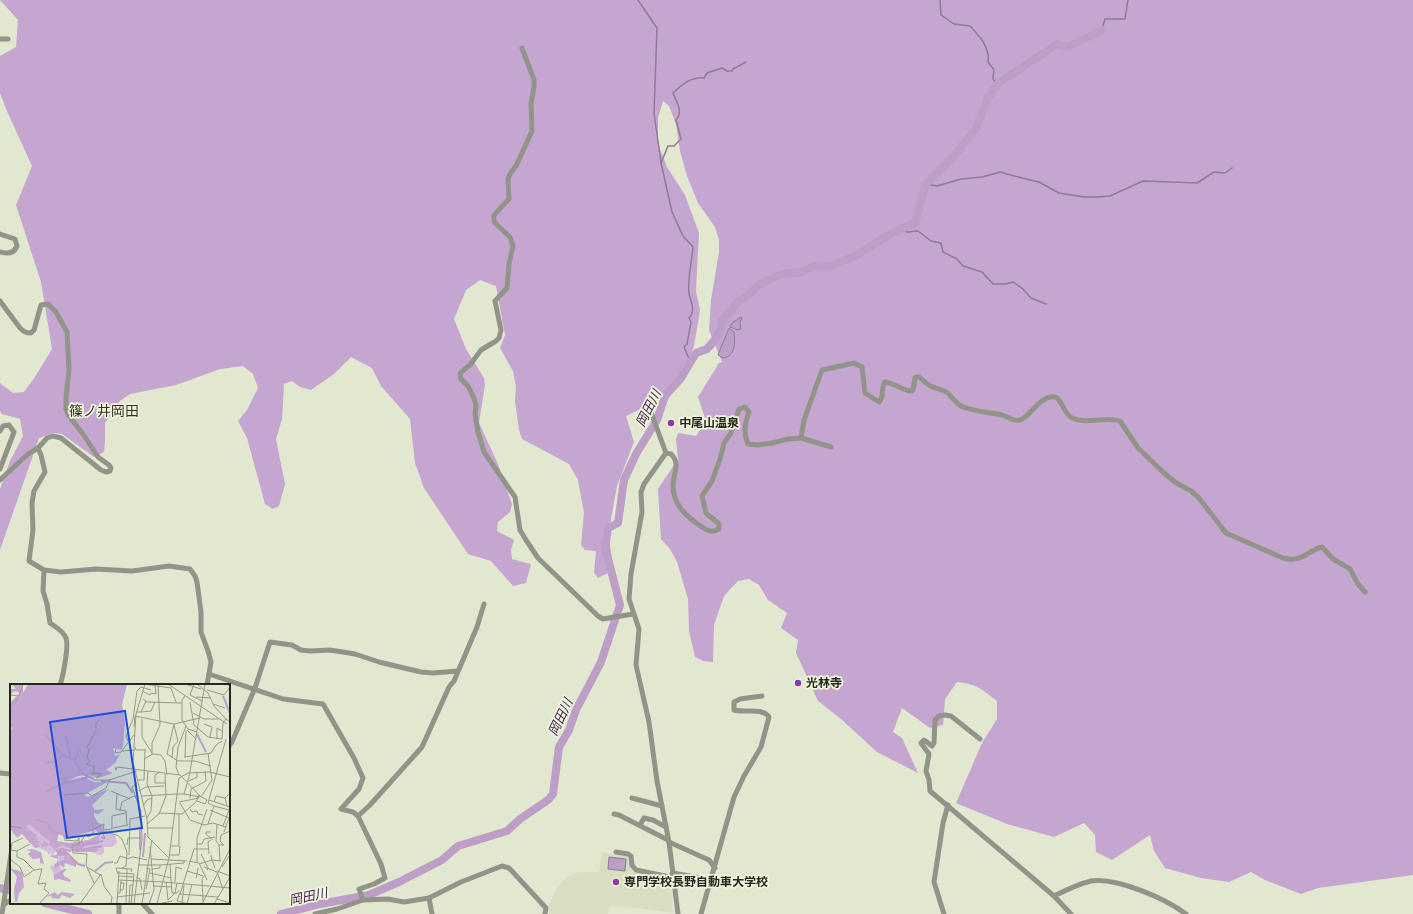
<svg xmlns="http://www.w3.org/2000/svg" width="1413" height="914" font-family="'Sofia Sans Condensed','Noto Sans JP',sans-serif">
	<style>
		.built { fill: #d8dec0 }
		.forest { fill: #c5a6d0 }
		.water { fill: #bc9ec6; stroke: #8f7b94 }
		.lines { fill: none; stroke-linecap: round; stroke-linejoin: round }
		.stream { stroke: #8f7b94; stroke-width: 1.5 }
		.river { stroke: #bc9ec6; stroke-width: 8 }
		.minor { stroke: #92948a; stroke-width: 5 }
		.poi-dot { fill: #8e39a7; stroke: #eff4dd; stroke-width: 1.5 }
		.labels { text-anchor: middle; stroke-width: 3.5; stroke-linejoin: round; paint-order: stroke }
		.poi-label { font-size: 12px; font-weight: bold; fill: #26281f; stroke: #eff4dd; text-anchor: start }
		.water-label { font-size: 13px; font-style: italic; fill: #461f52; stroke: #eff4dd }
		.quarter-label { font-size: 14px; fill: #333624; stroke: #eff4dd }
		.inset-river { fill: none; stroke: #bc9ec6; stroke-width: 2 }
		.inset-road { fill: none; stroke: #979b89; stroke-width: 1 }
		.view { fill: #1d4ed8; fill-opacity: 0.15; stroke: #1d4ed8; stroke-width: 2 }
		.inset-edge { fill: none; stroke: #26281f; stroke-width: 2 }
	</style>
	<rect width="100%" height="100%" fill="#e2e7d0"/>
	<path class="built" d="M602 852 630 857V866L648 875 670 879 673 913 639 908 609 906 608 914H549L550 902 559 885 567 877 579 872H599Z"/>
	<path class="forest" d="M0 0H1413V875L1318 888 1301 894 1265 880 1251 872 1229 882 1201 878 1165 868 1154 851 1150 835 1112 860 1096 852 1095 835 1084 823 1054 837 1007 824 956 803 982 743 997 719V701C981 689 978 684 957 682L945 699 943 725 930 728 902 708 893 732 902 738 918 773 877 752 841 719 818 701 796 653 798 640 781 628 787 613 768 600 759 585 749 579 738 581 724 596 714 625 713 662 703 661 695 657 689 631 688 599 677 562 670 549 661 539 658 489 678 459 676 439 678 433 696 436 706 421 698 397 719 363 722 362 709 330 711 300 719 252V240L715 227 698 203 687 176 680 151 676 124 669 106 663 101 658 118V144L667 167 685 195 699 233 696 291 700 310 694 346 686 366 657 401 626 416 634 442 617 486 611 519 610 546 614 570 598 578 594 573 596 551 585 550 581 545 584 513 578 480 569 464 522 439 519 430 515 401 516 387 513 371 500 348 505 335 496 286 480 280 466 290 454 319 466 349 484 378 485 385 479 423 498 464 512 504 510 512 498 522 497 531 514 540 511 550 512 559 531 564 526 583 513 586 491 561 468 554 424 488 415 463 410 419 381 386 372 368 351 357 334 374 311 390 300 387 292 381 284 384 282 419 276 439 285 484 279 506 273 509 265 504 247 438 238 421 247 410 258 388 253 374 243 366 220 369 176 385 130 394 120 401 105 423V442L104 452 94 457 62 434 54 433 39 438 0 550V489L10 461 23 436 20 419 2 414 0 411V383L13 393 24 392 35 377 52 349 41 282 16 205 32 166 6 109 0 93V56L16 47 18 20Z"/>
	<g class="water">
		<path d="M741 317 742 318 740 323 741 329 738 330 730 327 732 323Z"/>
		<path d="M729 328 734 332C735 343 736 356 723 358L718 355Z"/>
		<path d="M609 857 626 859 625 871 608 869Z"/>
	</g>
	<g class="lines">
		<g class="stream">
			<path d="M638 0 657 28 654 113 661 163 672 212 683 236 693 247C692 261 687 281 689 294 691 302 696 311 689 318L691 322 687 344 684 347 690 361"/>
			<path d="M940 0 941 15 954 24 970 26C979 36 990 47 988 62L994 70 993 79 997 84"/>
			<path d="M1102 30 1105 19H1125L1128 0"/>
			<path d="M661 163 668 146H674L681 139 676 120C684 111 676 102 673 93 681 85 692 76 704 78L707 73 722 68 727 71H732L733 69 746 62"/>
			<path d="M926 184 937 186 961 179 982 177 1000 172 1022 178 1039 182 1059 193 1084 197H1098L1110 196 1143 181 1197 183 1214 172 1225 173 1232 168"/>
			<path d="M902 229 907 232 918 231 931 241 941 243 943 252 957 259 963 266 982 272 993 284H1006L1013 282 1023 289 1031 298 1046 304"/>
		</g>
		<g class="river">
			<path d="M0 888 11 891"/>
			<path d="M45 903 88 914"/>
			<path d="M281 914 320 904 369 895 399 882 442 860 458 846 507 831 520 819 548 800 553 794 559 747 569 730 576 710 601 662 620 605 605 547 608 528 618 523 624 480 636 454 657 420 665 396 681 378 696 353 707 349 714 341 721 330 722 320 730 312 738 301 744 299 760 284 782 274 802 272 813 266H831L855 256 892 233 915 223 926 184 953 157 976 128 987 100 997 84 1057 44 1068 47 1102 30"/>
		</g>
		<g class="minor">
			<path d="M0 39H8"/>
			<path d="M522 48 534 80V87L531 104 532 131 516 166 510 174 508 179 509 199 494 215V221L496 224 510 237 513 246 509 264 507 288 495 301 501 330 499 338 496 341 481 350 470 365 460 373 461 379 468 386 474 398 476 406 475 414 478 432 484 452 515 497 520 530 526 540 538 558 598 616 603 619 633 614"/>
			<path d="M0 234 15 239 17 246C14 254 7 254 0 252"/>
			<path d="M0 301 20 328C24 332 26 333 31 333L34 330 41 305 48 304 56 312 67 332 69 370 66 397V409L69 416 83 434 98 457 109 465 111 468 110 471 106 472 101 470 61 438 53 436 47 438 38 448 28 454 0 480"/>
			<path d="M649 407 666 453 644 484 641 492 642 512 631 574 629 599 639 629 636 665 649 722 657 781 669 842 678 914"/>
			<path d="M0 431 3 426 9 425 14 432 0 469"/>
			<path d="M801 438 804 420 822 370 854 363 862 367 865 393 879 402C885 397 880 388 885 382 895 383 902 391 912 391L913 390 915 378 916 377H919C923 380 926 384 931 386 936 389 943 389 948 393 953 398 957 405 963 407 976 412 989 412 1002 415 1008 417 1015 422 1020 420 1030 418 1040 394 1055 397 1061 398 1064 414 1072 418 1087 425 1105 416 1120 421L1138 448 1164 473 1175 482 1191 491 1199 498 1226 533 1283 558C1303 563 1306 551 1322 547L1333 559 1350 569 1358 584 1365 592"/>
			<path d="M38 448 41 455 45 472 34 491 32 503 33 530 29 561 44 570 61 572 96 569 132 571 169 566 190 569 195 576 197 582 201 612V632L208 651 211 662 207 685"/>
			<path d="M666 453 671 454C681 464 673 474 673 486 673 505 687 517 702 527 708 531 712 533 719 529V524L706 513 702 496 712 481 720 459 724 443 731 433 739 409 745 407 749 412C745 423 743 433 748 444L758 445 772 443 788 439 801 438 831 447"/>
			<path d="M44 570 43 591 47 604 50 623C56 627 63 631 66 638 69 645 63 677 60 685"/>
			<path d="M209 674 283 699 323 704 354 758 363 778 359 789 341 809 353 812 358 816 381 864 385 878 374 884 359 889 363 900"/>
			<path d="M980 739 951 716 945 715 939 716 935 720 934 743 932 746 924 740 921 743 929 754 926 771 929 780 930 791 1054 896 1071 914"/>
			<path d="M229 746 232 742 255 688 270 642 292 645 301 650 310 651 330 650 355 654 379 662 421 672 433 673 458 671"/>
			<path d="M0 773 11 774"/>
			<path d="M632 798 662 806"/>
			<path d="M614 814 619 815 668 840"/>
			<path d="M358 816 370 805 422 747 449 687 454 681 477 627 484 604"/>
			<path d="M640 825 644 818 653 820 666 827"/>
			<path d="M669 842 709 860 715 868"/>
			<path d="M616 852 628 854 631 856 632 865 636 870 670 877 673 873 700 878 709 887"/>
			<path d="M1054 896C1066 890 1078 884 1091 881 1117 877 1166 899 1186 914"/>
			<path d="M429 898 432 914"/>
			<path d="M119 903V914"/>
			<path d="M142 903 152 914"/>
			<path d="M4 904 11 900"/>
			<path d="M2 914 11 854"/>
			<path d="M315 914 337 909 363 900 388 899 404 902 429 898 461 882 502 866 509 868 546 908 545 914"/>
			<path d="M701 914 734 797 744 776 761 747 769 717C762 707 744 713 734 710V702L740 699 762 696"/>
			<path d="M944 914 934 882 943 823 948 805"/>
		</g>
	</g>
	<g class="poi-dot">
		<circle cx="671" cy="423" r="4"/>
		<circle cx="798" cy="683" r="4"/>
		<circle cx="616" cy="882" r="4"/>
	</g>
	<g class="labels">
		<g class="poi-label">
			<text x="679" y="427">中尾山温泉</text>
			<text x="806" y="687">光林寺</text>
			<text x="624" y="886">専門学校長野自動車大学校</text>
		</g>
		<g class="water-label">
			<text transform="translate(648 408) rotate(-63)" y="5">岡田川</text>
			<text transform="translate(560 717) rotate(-64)" y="5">岡田川</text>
			<text transform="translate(308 896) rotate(-12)" y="5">岡田川</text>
		</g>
		<g class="quarter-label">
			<text x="104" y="416">篠ノ井岡田</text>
		</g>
	</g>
	<g transform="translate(10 684)">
		<rect width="220" height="220" fill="#e2e7d0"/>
		<path d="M20 136 43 162 53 159 58 164 95 150 105 151 107 159 102 163H94V169L90 171 82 168 57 166 56 168H45L43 172H41L42 168 38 171V168L28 163 13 139ZM54 171 56 177 49 181 52 186 46 195 40 183 42 181 45 183 49 172Z" fill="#d4bcdd"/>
		<path d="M2 0H13V9L18 0H117L112 21 115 37 113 62 112 66 103 64 105 72 110 70 105 79 96 86 103 89 89 94 78 91 68 92 57 98 74 93 84 98H97L74 111 78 113 99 105 82 121 85 126 95 125 88 130 84 129V132L88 139 93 141 92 146 104 149 91 148 88 160 75 162 70 166 89 164 86 168H66L53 161 44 165 40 161 32 163 30 159 33 160 34 156 39 161 40 158 19 140 16 143 27 152 25 154H28L26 157H31L28 159 30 163 25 164 12 150 7 154 1 146 0 49 2 44 0 41V19L10 9 5 7 0 10V5H6ZM85 146 88 148V151L78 156 59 159 47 157 49 149 54 151 55 155ZM22 165 31 168 34 180 30 179V174L23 175 18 170 21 167 16 166ZM49 166 55 167 58 172 66 177V183L55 179 54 184 50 181 45 185 44 180 54 176V172H48V175L39 172 46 171ZM0 184 12 188 14 203 9 209 7 218 5 217 4 206 7 193ZM54 185H57L53 189 54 192 61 196 60 198 49 195 44 196V191ZM45 208 47 211 52 208 65 210 60 214 52 211 49 215 43 214 44 217 41 212 35 213Z" fill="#c5a6d0" fill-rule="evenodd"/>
		<path class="inset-river" d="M213 12 220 29M0 35V23L8 14M35 50 46 63M187 50 196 68M56 51 61 76M46 63 52 71 64 76 73 90 84 95M33 76 37 79 45 77 52 71M65 77 69 65M53 92 56 98H62M91 97 116 99 123 109M36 108 51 100 78 93M26 135 37 139 42 147 54 151 55 155M65 162 93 157M130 166V143M46 167 52 165 61 167M64 167 92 162M47 169 56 168 68 180 75 182M133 173 135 149M85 187 95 179 103 178"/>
		<path class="inset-road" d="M134 0 161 4 166 18M135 0 126 30 123 78 137 135 138 153 159 174 147 220M158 0 217 40M175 0 191 5M184 0 180 11 192 17M187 0 198 9 204 22 216 35M197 6 214 11 220 3 217 0M132 7 140 11 141 9 146 10 145 1M0 11 9 12 13 0M175 12 172 16V36L178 45 187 48M186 13 201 14M133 15 137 18 172 19M180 18 184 41 198 53 212 55 213 39 216 35 220 38M203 20 215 24M127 28H131L136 17M131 28 141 27 145 18M183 29 194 35H208M132 35V53L142 69M164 40 157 70 168 77M194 40 202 43 200 53M124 43 125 32 164 40 190 34M177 46 186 55M207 55V44L212 47M118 57 116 52 123 35 127 7 131 3 141 6M125 63 126 66H136M106 65 105 69 111 68 124 51M112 67 125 66M142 71V59L150 41 148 0M175 73 201 69 206 61 212 57M162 74 163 63 168 57 164 41M175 74 176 47M134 75 143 70 151 71 155 77 157 91M168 77H185L201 82M84 81V87L82 89 92 90 86 94M83 83 77 80 80 77 77 74 79 66 77 63 86 47V39L90 35M105 83 106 86 107 83 170 91 190 112 197 116M150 88 145 91V99H155M169 91 166 83 168 63 176 42M83 96H99L127 87M127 96H134L135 66M179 97 187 93V88M101 107 120 115M129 107 136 103 154 102M107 109 106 125 116 127 117 141M174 110 190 113M54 111 78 109 82 112 96 104 100 95M131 112 167 110 169 94 178 89 200 88 220 93M191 113 202 96 198 69M180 114 181 105 196 97 195 87M199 116 220 123M187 117 195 120 197 116M169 118 189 114M204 118 206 112 215 114M170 119 180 136 194 141 203 139 216 143M133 122 137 116 142 114M204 122 219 126 213 142M217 122 215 114 220 109M180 125 182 128 187 127 188 130 193 131M200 126 219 134M110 127 112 118 124 112 126 114M149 130 156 112 155 90M137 134 141 127 142 112 137 100 138 87M120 135 135 132M137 140 150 129 172 130 186 118 189 111M198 140 204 122 198 119 216 55M207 140 206 157 209 161H214M0 142 12 144M103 144 118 141M137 144H163M93 146 102 145V132L115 129M201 148H196V150L203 156M214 148 219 134M91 153 95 155 92 148 107 151 112 155 117 168 116 182 112 184M54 156 67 157 69 154V159M187 160H192L194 155 205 153M117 161 118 154H132M209 161 210 177M214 161 210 157 211 151 220 147M161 162H169V130M0 166 7 167 20 160M1 166 2 159 13 154M7 167V173L14 176 24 186M191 170 198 184 197 186M199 170 198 158 201 156M119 171 120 135M159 171H169L170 162M201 171 202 176 211 177M159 174 167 110H174L179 93 195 0M0 175 10 183 14 193 24 186 32 185 28 200 36 199M116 175 123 173 137 176M141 175 177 177M179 177 189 179 197 196M187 178V154L197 125M104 179H107L110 172 116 174M160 180 162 209H167L169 206M189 180 202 176 205 184M128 181H150M77 183 90 191M194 183 207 188 213 205M212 183 220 171M188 184 187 190 193 192M142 185 150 184V181L174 179V177M177 187 187 190 186 194M207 187 220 192M109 189 124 190M140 189 161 194M108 190 106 184 122 185 121 188M109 192 123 193M126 193 130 195 132 206M108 196 154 198M154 198 220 204M156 198 158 216M165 198 166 183 172 185M84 199 76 181 77 170 63 169 62 162 70 159 76 150 78 153 81 152 84 148 82 146 94 140 93 146M110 199H114L113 206H110M144 202 162 203M136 205 140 185 136 184M107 209H110L111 196M170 209 167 217 179 220M170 210 184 165H199M170 210 208 213M107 213 140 209M207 215 220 219M158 216 165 209 167 199M193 218 192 195 195 191M172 219 174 201M29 220 39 209 34 205 36 199M70 220 91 190 94 202 102 213 101 220M107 220 109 187M116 220 117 184M119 220 120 201H123M121 220 124 190M124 220 132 155 131 127 122 103 127 99M132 220 142 156M139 220 144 206 140 163M148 220 162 217M177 220 182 200M192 220 220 165M204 220 220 193"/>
		<path class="view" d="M115 27 132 144 57 154 40 38Z"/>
		<rect width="220" height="220" class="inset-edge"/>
	</g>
</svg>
